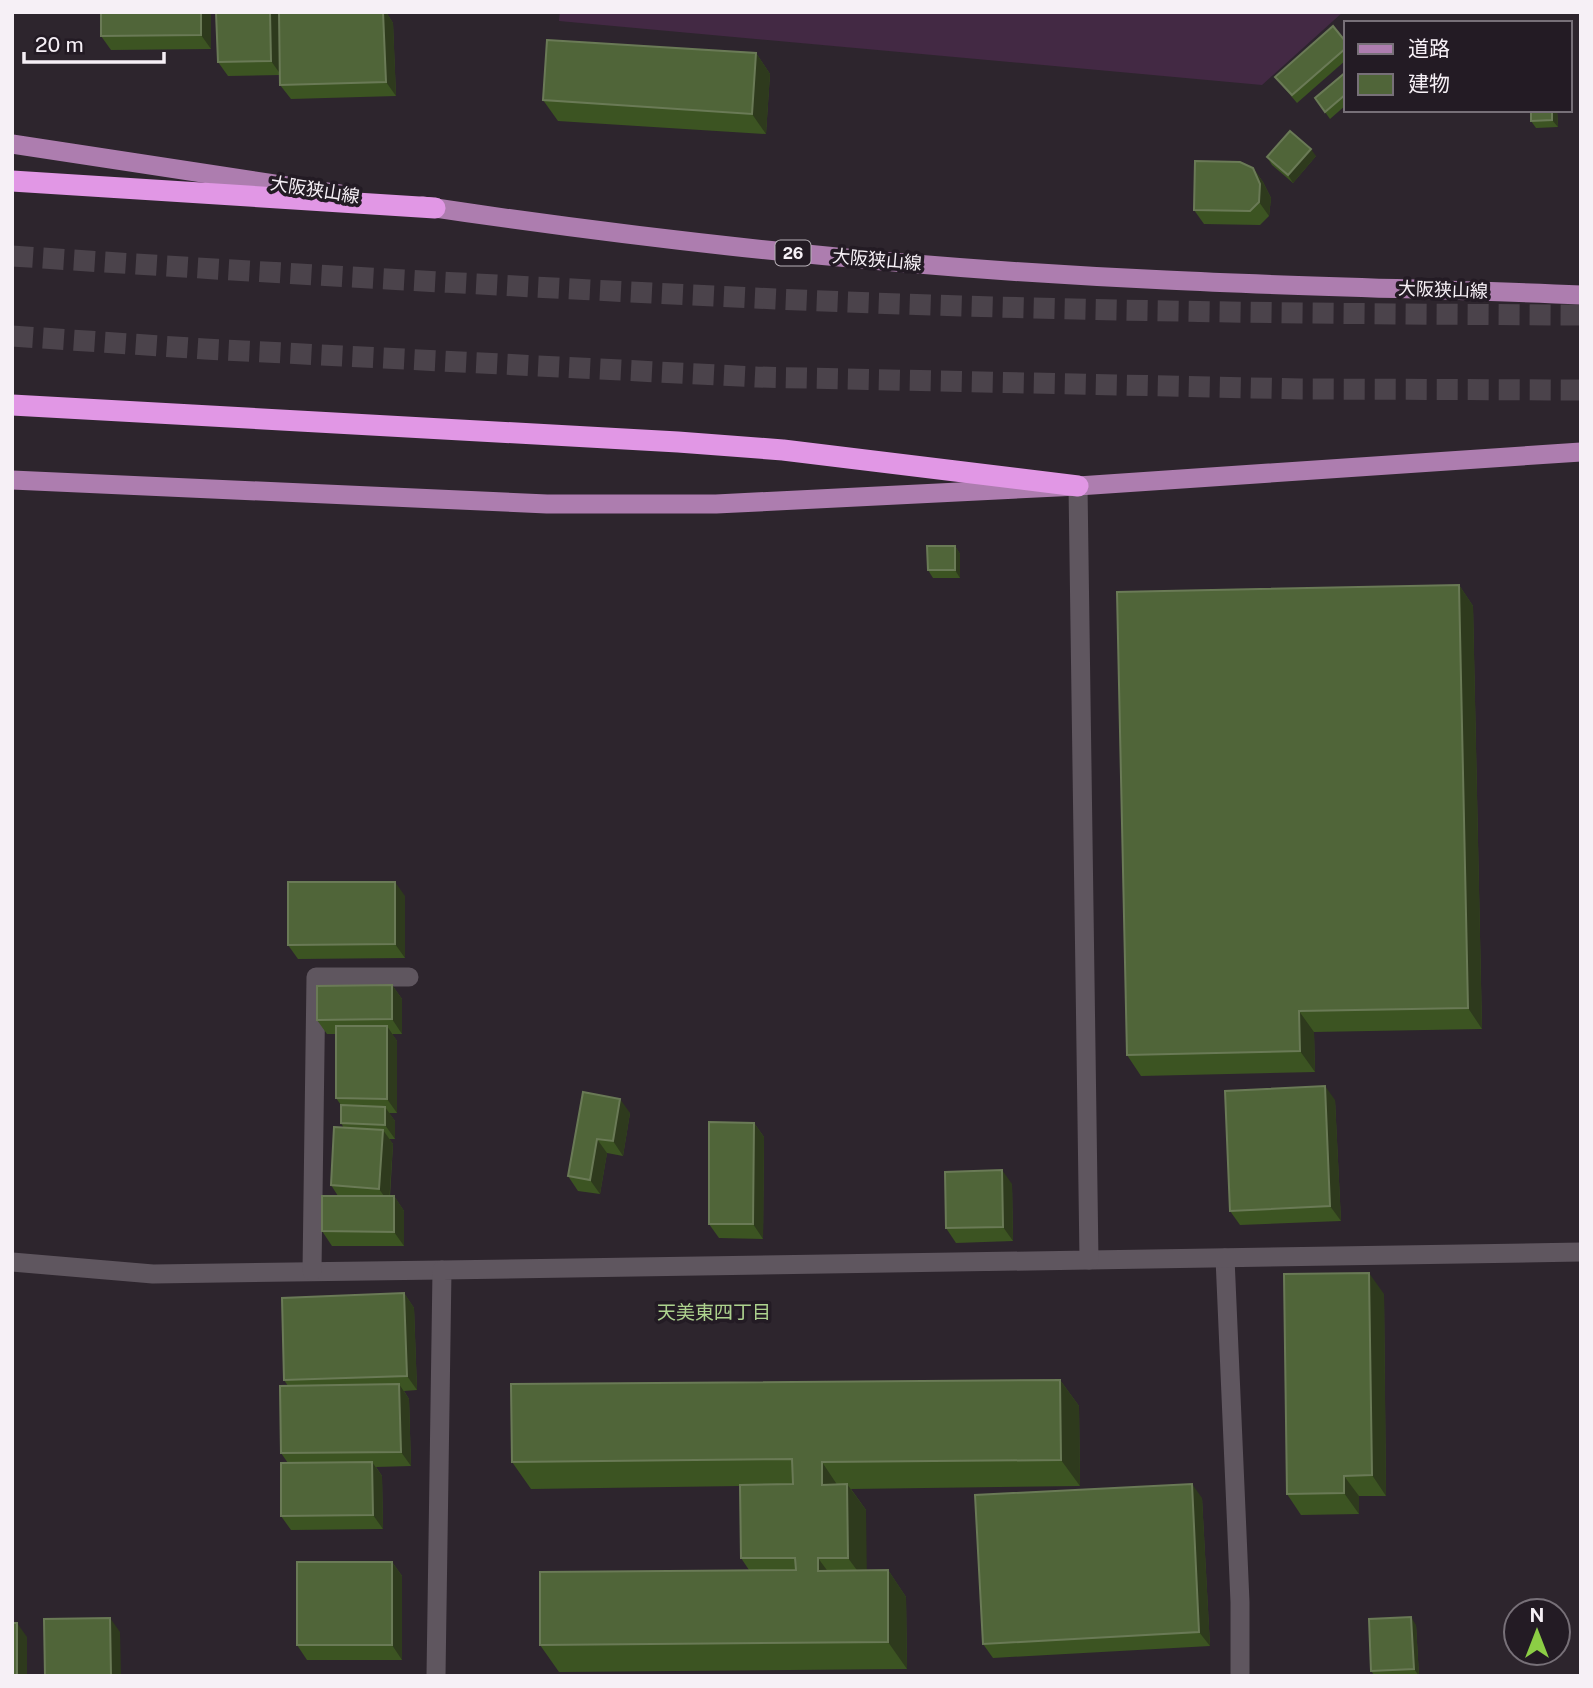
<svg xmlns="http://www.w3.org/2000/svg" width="1593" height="1688" font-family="'Public Sans','Noto Sans JP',sans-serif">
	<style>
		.grass { fill: #432944 }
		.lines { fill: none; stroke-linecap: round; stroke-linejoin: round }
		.motorway-tunnel { stroke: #4b434b; stroke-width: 21; stroke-dasharray: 21 10; stroke-linecap: butt }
		.minor { stroke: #5f565f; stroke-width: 19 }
		.primary { stroke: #ad7daf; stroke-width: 19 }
		.motorway { stroke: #e197e5; stroke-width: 21 }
		.wall { fill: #3c5422 }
		.shaded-wall { fill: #2e3a1d }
		.building { fill: #506539; stroke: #6a7a56; stroke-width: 2 }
		.labels { text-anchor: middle; stroke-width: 7; stroke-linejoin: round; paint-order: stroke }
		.shield { fill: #231b24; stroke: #b7b0b7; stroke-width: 2 }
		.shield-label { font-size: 16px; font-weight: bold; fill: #f6f0f6 }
		.street-label { font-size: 18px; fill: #f6f0f6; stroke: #231b24 }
		.neighbourhood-label { font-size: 19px; fill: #add28e; stroke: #231b24 }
	</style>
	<rect width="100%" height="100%" fill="#2d252d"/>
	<path class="grass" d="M560 12H1343L1262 85 559 21Z"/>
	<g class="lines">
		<g class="motorway-tunnel">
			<path d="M12 256C267 273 521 287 776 299 1044 311 1313 314 1581 315"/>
			<path d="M12 336 205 349 757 377 1301 389 1581 390"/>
		</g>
		<g class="minor">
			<path d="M1225 1258 1240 1602V1676"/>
			<path d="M1089 1260 1581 1252"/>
			<path d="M12 1262 153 1274 442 1270"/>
			<path d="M312 1271 316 977H409"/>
			<path d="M436 1676 442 1270 1089 1260 1078 486"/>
		</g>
		<g class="primary">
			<path d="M12 144 340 194"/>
			<path d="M422 206C668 243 917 269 1166 280 1304 287 1443 289 1581 295"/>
			<path d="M12 480 547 504H716L1078 486 1581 452"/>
		</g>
		<g class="motorway">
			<path d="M12 181 435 208"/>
			<path d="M12 405 678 442 783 450 1078 486"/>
		</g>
	</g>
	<g class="wall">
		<path d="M101 12H211V49L111 50 101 36Z"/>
		<path d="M216 12H277L279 15V12H386L393 23 396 96 291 99 280 85V75L228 76 218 62Z"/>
		<path d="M1346 42V60L1297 103 1275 77Z"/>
		<path d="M756 53 770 74 766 134 558 121 543 100Z"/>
		<path d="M1346 72V105L1330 119 1315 98Z"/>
		<path d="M1557 110 1558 127 1536 128 1531 121Z"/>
		<path d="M1316 156 1293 183 1272 165 1267 157Z"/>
		<path d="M1253 168 1263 182 1271 198 1269 216 1260 225 1204 224 1194 210Z"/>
		<path d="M955 546 960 554V578H933L928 570Z"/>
		<path d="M1459 585 1473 606 1482 1029 1314 1032 1315 1072 1141 1076 1127 1055Z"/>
		<path d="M405 896V958L298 959 288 945Z"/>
		<path d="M392 985 402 999V1034H392L397 1041V1113H389L395 1121V1139H389L393 1144 390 1196H394L404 1211V1246H332L322 1231 338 1196 331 1185 344 1128 341 1123V1105L336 1098V1034H327L317 1020Z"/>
		<path d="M583 1092 630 1113 623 1156 607 1153 600 1194 578 1191 568 1176Z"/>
		<path d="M1335 1100 1341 1221 1240 1225 1230 1211Z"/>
		<path d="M754 1123 764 1137 763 1239 719 1238 709 1224Z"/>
		<path d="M1012 1184 1013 1241 956 1243 946 1228Z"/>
		<path d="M404 1293 414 1308 417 1390 404 1391 409 1399 411 1466 376 1467 382 1476 383 1529 291 1530 281 1516 288 1463 281 1453 288 1386 284 1380Z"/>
		<path d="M1384 1294 1386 1496H1359V1514L1301 1515 1287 1494Z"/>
		<path d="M1060 1380 1079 1406 1080 1486 851 1489 866 1510V1570H888L906 1597 907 1669 559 1672 540 1645 749 1570 741 1558 740 1486 531 1489 512 1462Z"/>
		<path d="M1202 1498 1210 1646 993 1658 983 1644Z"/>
		<path d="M392 1562 402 1576V1660H307L297 1645Z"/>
		<path d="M1416 1625 1419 1676H1375L1371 1671Z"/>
	</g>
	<g class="shaded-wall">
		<path d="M201 12H211V49L201 35Z"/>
		<path d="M270 12H277L280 16 281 75 271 61Z"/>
		<path d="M383 12H386L393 23 396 96 386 82Z"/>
		<path d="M756 53 770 74 766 134 752 114Z"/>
		<path d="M1552 110H1557L1558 127 1552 120Z"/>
		<path d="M1311 149 1316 156 1293 183 1288 175Z"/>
		<path d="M1253 168 1263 182 1271 198 1269 216 1259 202Z"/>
		<path d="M955 546 960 554V578L955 570Z"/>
		<path d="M1459 585 1473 606 1482 1029 1468 1008Z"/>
		<path d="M395 882 405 896V958L395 944Z"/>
		<path d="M392 985 402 999V1034L392 1019Z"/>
		<path d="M1299 1011 1314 1032 1315 1072 1300 1051Z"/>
		<path d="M387 1026 397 1041V1113L387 1099Z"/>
		<path d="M1325 1086 1335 1100 1341 1221 1330 1206Z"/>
		<path d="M620 1099 630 1113 623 1156 613 1141Z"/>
		<path d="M385 1107 395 1121V1139L385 1125Z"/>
		<path d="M754 1123 764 1137 763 1239 753 1224Z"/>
		<path d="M383 1130 393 1144 389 1203 379 1189Z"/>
		<path d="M597 1139 607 1153 600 1194 590 1180Z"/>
		<path d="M1002 1170 1012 1184 1013 1241 1003 1227Z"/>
		<path d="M394 1196 404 1211V1246L394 1232Z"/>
		<path d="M1369 1273 1384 1294 1386 1496 1372 1475Z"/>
		<path d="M404 1293 414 1308 417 1390 407 1376Z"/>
		<path d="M1060 1380 1079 1406 1080 1486 1061 1460Z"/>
		<path d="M399 1384 409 1399 411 1466 401 1452Z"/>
		<path d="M372 1462 382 1476 383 1529 373 1515Z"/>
		<path d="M822 1462 840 1489 822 1485Z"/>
		<path d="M1344 1476 1359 1496V1514L1344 1493Z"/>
		<path d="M847 1484 866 1510 867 1584 848 1558Z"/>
		<path d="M1192 1484 1202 1498 1210 1646 1199 1632Z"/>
		<path d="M818 1558 837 1584 818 1571Z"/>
		<path d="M392 1562 402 1576V1660L392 1645Z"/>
		<path d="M888 1570 906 1597 907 1669 888 1642Z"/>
		<path d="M1411 1617 1416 1625 1419 1676 1414 1669Z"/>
		<path d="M110 1618 120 1632 121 1676H111Z"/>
		<path d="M17 1623 27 1637V1676H17Z"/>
	</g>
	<g class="building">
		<path d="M101 12H201V35L101 36Z"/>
		<path d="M216 12H270L271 61 218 62Z"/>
		<path d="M279 12H383L386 82 280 85Z"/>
		<path d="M1333 26 1346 42V48L1292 95 1275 77Z"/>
		<path d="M547 40 756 53 752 114 543 100Z"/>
		<path d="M1346 72V94L1325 112 1315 98Z"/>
		<path d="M1531 110H1552V120L1531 121Z"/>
		<path d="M1290 131 1311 149 1288 175 1267 157Z"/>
		<path d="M1195 161 1240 162 1253 168 1260 184 1259 202 1250 211 1194 210Z"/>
		<path d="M927 546H955V570H928Z"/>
		<path d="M1459 585 1468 1008 1299 1011 1300 1051 1127 1055 1117 592Z"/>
		<path d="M288 882H395V944L288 945Z"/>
		<path d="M392 985V1019L317 1020V986Z"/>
		<path d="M336 1026H387V1099L336 1098Z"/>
		<path d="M1325 1086 1330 1206 1230 1211 1225 1091Z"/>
		<path d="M583 1092 620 1099 613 1141 597 1139 590 1180 568 1176Z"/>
		<path d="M341 1105 385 1107V1125L341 1123Z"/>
		<path d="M709 1122 754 1123 753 1224H709Z"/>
		<path d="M334 1127 383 1130 379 1189 331 1185Z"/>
		<path d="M1002 1170 1003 1227 946 1228 945 1172Z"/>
		<path d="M322 1196H394V1232L322 1231Z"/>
		<path d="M1369 1273 1372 1475 1344 1476V1493L1287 1494 1284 1274Z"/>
		<path d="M404 1293 407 1376 284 1380 282 1298Z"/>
		<path d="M1060 1380 1061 1460 822 1462V1485L847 1484 848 1558H818V1571L888 1570V1642L540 1645V1572L796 1570 795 1558H741L740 1485 793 1484 792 1459 512 1462 511 1384Z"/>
		<path d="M399 1384 401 1452 281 1453 280 1386Z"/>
		<path d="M372 1462 373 1515 281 1516V1463Z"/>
		<path d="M1192 1484 1199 1632 983 1644 975 1495Z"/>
		<rect x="297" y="1562" width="95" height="83"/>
		<path d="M1411 1617 1414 1669 1371 1671 1369 1619Z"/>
		<path d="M110 1618 111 1676H45L44 1619Z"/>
		<rect x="12" y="1623" width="5" height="53"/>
	</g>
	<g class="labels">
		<rect class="shield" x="775.5" y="240.5" width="35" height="25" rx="5"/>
		<g class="shield-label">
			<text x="793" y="259">26</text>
		</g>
		<g class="street-label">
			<text transform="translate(315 190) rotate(9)" y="6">大阪狭山線</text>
			<text transform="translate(877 260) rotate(5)" y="6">大阪狭山線</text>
			<text transform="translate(1443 290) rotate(2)" y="6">大阪狭山線</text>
		</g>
		<g class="neighbourhood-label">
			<text x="714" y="1319">天美東四丁目</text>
		</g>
	</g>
	<rect width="1593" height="1688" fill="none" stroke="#f6f0f6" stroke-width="28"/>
	<rect x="1344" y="21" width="228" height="91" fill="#231b24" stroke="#777078" stroke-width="2"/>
	<rect x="1358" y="44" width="35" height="10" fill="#ad7daf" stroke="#777078" stroke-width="2"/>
	<text x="1408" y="56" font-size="21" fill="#f6f0f6">道路</text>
	<rect x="1358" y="74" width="35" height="21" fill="#506539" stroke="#777078" stroke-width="2"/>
	<text x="1408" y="91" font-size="21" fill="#f6f0f6">建物</text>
	<g transform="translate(1537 1632)"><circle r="33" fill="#231b24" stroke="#777078" stroke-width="2"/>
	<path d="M0-5L12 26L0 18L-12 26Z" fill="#8cce45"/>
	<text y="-10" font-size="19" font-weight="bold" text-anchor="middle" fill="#f6f0f6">N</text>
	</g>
	<path d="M24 52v10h140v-10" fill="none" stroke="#f6f0f6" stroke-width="3.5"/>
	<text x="35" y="52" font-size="21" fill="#f6f0f6" stroke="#231b24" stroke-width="5" paint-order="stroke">20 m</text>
</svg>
